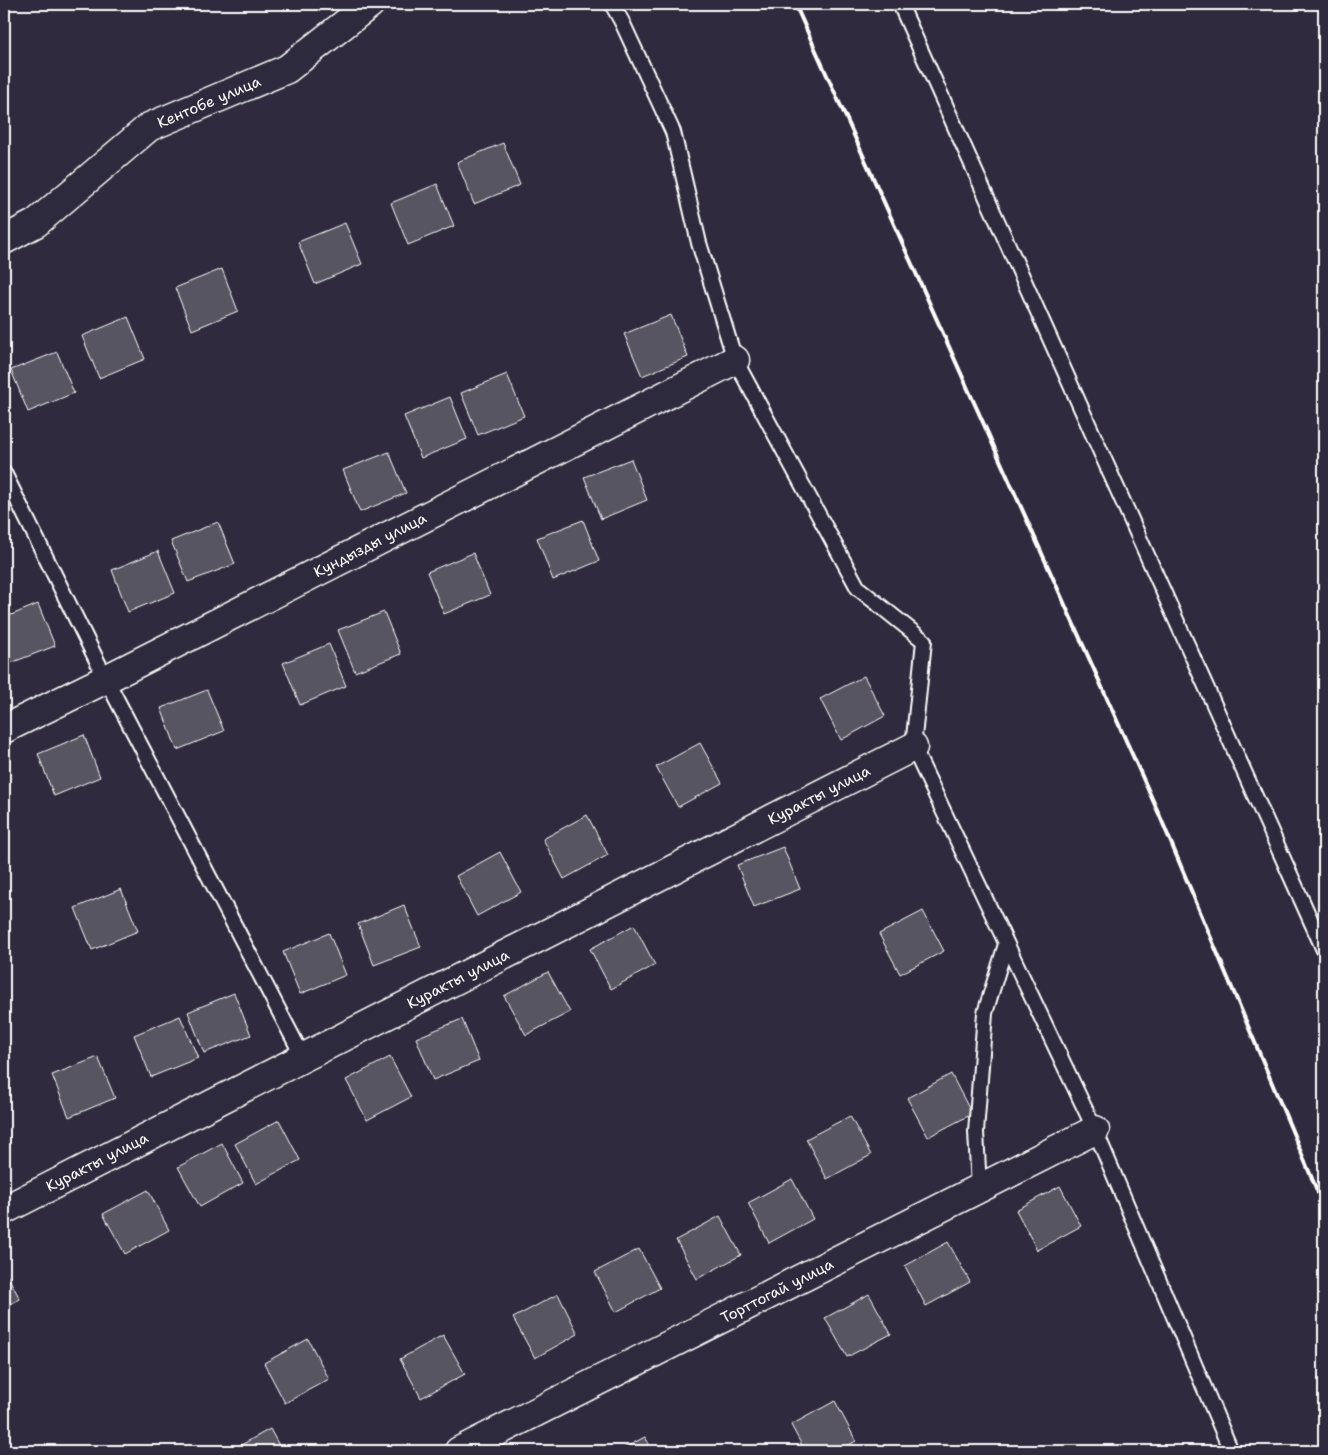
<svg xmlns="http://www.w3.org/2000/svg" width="1328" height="1455" font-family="'Shantell Sans',sans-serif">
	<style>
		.building { fill: #595564; stroke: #fff }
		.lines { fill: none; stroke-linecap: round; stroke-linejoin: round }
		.lane-casing { stroke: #fff; stroke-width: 18 }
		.street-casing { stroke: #fff; stroke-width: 31 }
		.lane { stroke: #2f2a3d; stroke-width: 14 }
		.street { stroke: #2f2a3d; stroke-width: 28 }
		.rail { stroke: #fff; stroke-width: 4 }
		.labels { text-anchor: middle; stroke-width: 4.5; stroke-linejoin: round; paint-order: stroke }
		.street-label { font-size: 15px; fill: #fff; stroke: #2f2a3d }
	</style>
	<rect width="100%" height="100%" fill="#2f2a3d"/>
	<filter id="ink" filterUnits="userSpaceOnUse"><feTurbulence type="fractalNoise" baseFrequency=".02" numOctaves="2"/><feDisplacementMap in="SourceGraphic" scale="10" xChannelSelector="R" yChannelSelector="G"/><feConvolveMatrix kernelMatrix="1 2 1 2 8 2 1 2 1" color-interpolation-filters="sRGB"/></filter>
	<g filter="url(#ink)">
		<g class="building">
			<path d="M503 143 520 185 474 204 457 162Z"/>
			<path d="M437 184 454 226 408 245 391 203Z"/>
			<path d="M345 223 362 264 315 284 298 242Z"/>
			<path d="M222 269 238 311 192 330 175 288Z"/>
			<path d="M671 315 688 357 642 376 624 334Z"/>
			<path d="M128 317 145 359 99 378 82 336Z"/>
			<path d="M57 352 74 393 28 412 11 370Z"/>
			<path d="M507 374 524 416 478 435 461 393Z"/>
			<path d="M450 397 467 439 421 458 404 416Z"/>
			<path d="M389 452 406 493 360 512 343 470Z"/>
			<path d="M631 459 647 500 601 519 584 477Z"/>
			<path d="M583 520 599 561 553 580 537 538Z"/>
			<path d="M218 522 235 564 188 582 171 541Z"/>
			<path d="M158 551 175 593 128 612 112 570Z"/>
			<path d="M473 553 490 595 444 614 427 572Z"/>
			<path d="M38 604 55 646 8 664 4 653V618Z"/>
			<path d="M384 612 401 654 355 672 338 630Z"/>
			<path d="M329 644 346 686 300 705 283 663Z"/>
			<path d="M864 676 885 716 841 740 820 699Z"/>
			<path d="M207 690 224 731 177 750 161 708Z"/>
			<path d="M84 735 100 777 54 796 38 754Z"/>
			<path d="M700 743 722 783 678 807 656 767Z"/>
			<path d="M587 815 608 855 564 879 543 839Z"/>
			<path d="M783 847 800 889 754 907 737 865Z"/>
			<path d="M500 852 521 892 477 916 456 876Z"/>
			<path d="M121 889 138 931 92 950 75 908Z"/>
			<path d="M404 905 421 947 374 965 358 924Z"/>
			<path d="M923 911 944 951 900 974 879 934Z"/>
			<path d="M634 925 655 965 611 989 590 949Z"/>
			<path d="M329 933 346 975 300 994 283 952Z"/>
			<path d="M548 972 570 1012 526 1035 504 996Z"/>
			<path d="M234 993 251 1035 204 1053 188 1012Z"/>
			<path d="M180 1016 198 1058 151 1077 134 1035Z"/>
			<path d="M462 1019 479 1061 433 1080 416 1038Z"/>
			<path d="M98 1057 115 1098 69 1117 52 1075Z"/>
			<path d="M390 1057 411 1097 367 1120 346 1080Z"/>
			<path d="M951 1074 972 1114 928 1137 907 1098Z"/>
			<path d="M850 1116 871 1155 827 1179 806 1139Z"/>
			<path d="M279 1120 300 1160 256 1184 235 1144Z"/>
			<path d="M222 1143 243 1183 200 1207 178 1167Z"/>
			<path d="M792 1179 813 1219 769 1243 748 1203Z"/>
			<path d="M1060 1186 1081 1226 1037 1250 1016 1210Z"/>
			<path d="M148 1190 169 1230 125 1254 103 1214Z"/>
			<path d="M720 1216 741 1255 697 1279 676 1240Z"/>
			<path d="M948 1242 970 1282 926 1306 905 1266Z"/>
			<path d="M639 1249 660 1288 616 1312 595 1272Z"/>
			<path d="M4 1269 20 1299 4 1307Z"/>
			<path d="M558 1294 578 1334 535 1358 513 1318Z"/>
			<path d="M869 1294 891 1334 847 1357 825 1318Z"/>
			<path d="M443 1335 465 1374 421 1398 400 1359Z"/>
			<path d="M308 1339 329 1379 285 1403 264 1363Z"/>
			<path d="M835 1401 856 1441 838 1451H805L791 1425Z"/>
			<path d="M270 1429 282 1451H230Z"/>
			<path d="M645 1437 653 1451H618Z"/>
			<path d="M1143 1447 1146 1451H1134Z"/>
		</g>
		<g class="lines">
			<g class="lane-casing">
				<g id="lane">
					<path d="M612 4 622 22 673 132 699 243 735 360 858 588 924 641 913 747 1095 1130 1231 1451"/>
					<path d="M900 4 1324 950"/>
					<path d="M4 473 106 679 303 1057"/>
					<path d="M979 1188 976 1132 985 1013 1006 944"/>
				</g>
			</g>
			<g class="street-casing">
				<g id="street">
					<path d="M4 240 36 223 149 127 287 69 370 4"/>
					<path d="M4 729 106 679 735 360"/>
					<path d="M4 1210 913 747"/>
					<path d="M459 1451 1095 1130"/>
				</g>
			</g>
			<use href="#lane" class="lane"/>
			<use href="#street" class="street"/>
			<path class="rail" d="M795 4 1159 814 1324 1207"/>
		</g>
	</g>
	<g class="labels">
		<g class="street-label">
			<text transform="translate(209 102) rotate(-23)" y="5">Кентобе улица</text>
			<text transform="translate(370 545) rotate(-27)" y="5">Кундызды улица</text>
			<text transform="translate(819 795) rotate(-27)" y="5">Куракты улица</text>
			<text transform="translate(458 979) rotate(-27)" y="5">Куракты улица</text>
			<text transform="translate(97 1162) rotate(-27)" y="5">Куракты улица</text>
			<text transform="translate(777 1291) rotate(-27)" y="5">Торттогай улица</text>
		</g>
	</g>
	<rect width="1328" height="1455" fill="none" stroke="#2f2a3d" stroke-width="20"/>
	<rect x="10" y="10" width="1308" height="1435" fill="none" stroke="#fff" stroke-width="2" filter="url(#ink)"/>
</svg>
